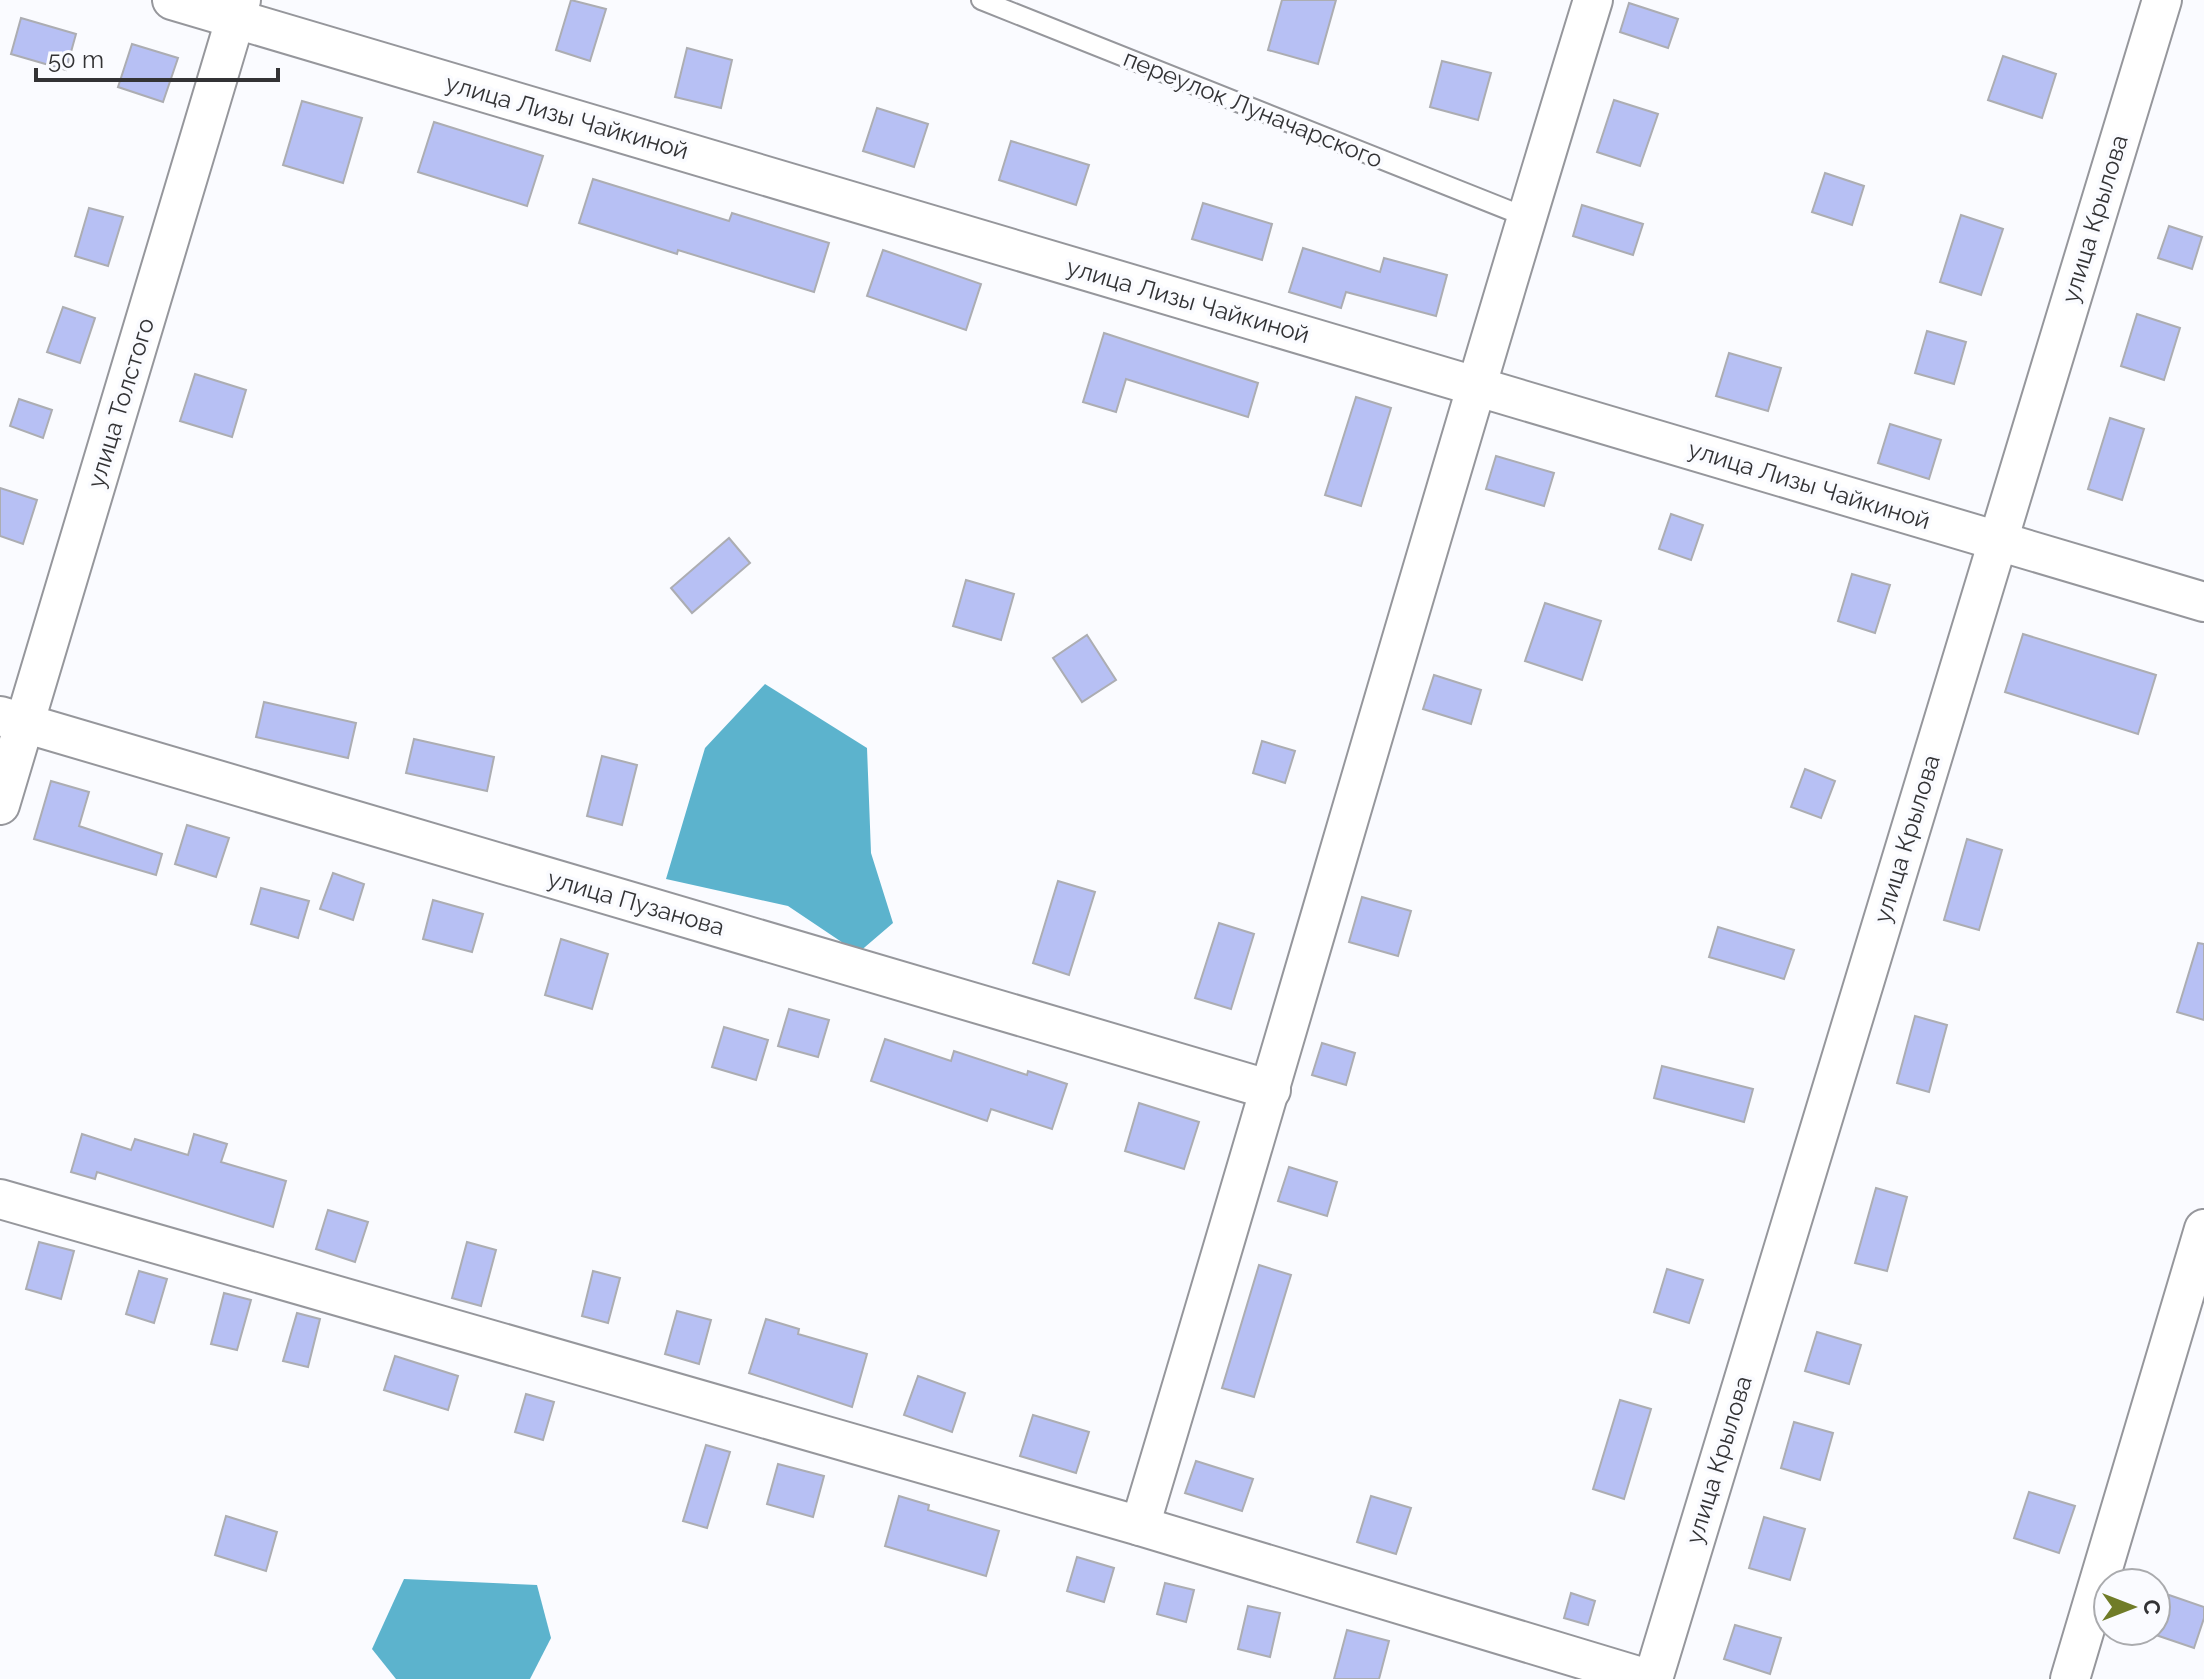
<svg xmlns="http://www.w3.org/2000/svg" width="2204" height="1679" font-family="Raleway,sans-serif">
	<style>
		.water { fill: #5cb3cd }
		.building { fill: #b7c0f4; stroke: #acadb2; stroke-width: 2 }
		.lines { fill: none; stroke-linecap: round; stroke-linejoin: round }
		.lane-casing { stroke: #96979c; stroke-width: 22 }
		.street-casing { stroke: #96979c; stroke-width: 42 }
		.lane { stroke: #fff; stroke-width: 18 }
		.street { stroke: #fff; stroke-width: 38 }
		.labels { text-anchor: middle; stroke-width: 7; stroke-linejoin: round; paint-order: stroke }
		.street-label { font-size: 24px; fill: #333335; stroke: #fafbff }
	</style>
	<rect width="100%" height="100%" fill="#fafbff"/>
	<g class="water">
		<path d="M765 684 867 748 871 853 893 923 858 953 788 906 666 879 705 748Z"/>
		<path d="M404 1579 537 1585 551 1638 530 1679H396L372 1649Z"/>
	</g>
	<g class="building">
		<path d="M571 0 606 9 590 61 556 50Z"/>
		<path d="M1282 0H1336L1318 64 1268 50Z"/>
		<path d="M1629 3 1678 19 1668 48 1620 32Z"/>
		<path d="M21 18 76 34 66 70 11 54Z"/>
		<path d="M132 44 178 58 163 102 118 87Z"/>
		<path d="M687 48 732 60 721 108 675 97Z"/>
		<path d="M2003 56 2056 74 2042 118 1988 100Z"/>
		<path d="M1442 61 1491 73 1478 120 1430 107Z"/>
		<path d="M1614 100 1658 114 1640 166 1597 152Z"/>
		<path d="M302 101 362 118 343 183 283 165Z"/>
		<path d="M877 108 928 124 914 167 863 151Z"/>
		<path d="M434 122 543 156 527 206 418 172Z"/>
		<path d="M1011 141 1089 165 1076 205 999 180Z"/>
		<path d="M1825 173 1864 186 1852 225 1812 212Z"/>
		<path d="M593 179 729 221 732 213 829 243 814 292 678 250 677 254 579 223Z"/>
		<path d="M1203 203 1272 224 1262 260 1192 239Z"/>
		<path d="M1582 205 1643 224 1633 255 1573 236Z"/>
		<path d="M89 208 123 217 108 266 75 256Z"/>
		<path d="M1961 215 2003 229 1981 295 1940 282Z"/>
		<path d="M2169 226 2202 237 2192 269 2158 258Z"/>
		<path d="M1303 248 1380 272 1384 258 1447 275 1436 316 1346 292 1341 308 1289 292Z"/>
		<path d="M883 250 981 284 966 330 867 296Z"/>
		<path d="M63 307 95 318 80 363 47 352Z"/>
		<path d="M2137 314 2180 328 2164 380 2121 366Z"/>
		<path d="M1927 331 1966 342 1954 384 1915 373Z"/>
		<path d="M1104 333 1258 383 1248 417 1126 379 1116 412 1083 402Z"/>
		<path d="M1729 353 1781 368 1768 411 1716 396Z"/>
		<path d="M195 374 246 390 232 437 180 421Z"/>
		<path d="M1356 397 1391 408 1361 506 1325 495Z"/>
		<path d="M19 399 52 410 43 438 10 426Z"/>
		<path d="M2110 418 2144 429 2122 500 2088 489Z"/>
		<path d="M1890 424 1941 440 1929 479 1878 463Z"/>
		<path d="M1496 456 1554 473 1544 506 1486 489Z"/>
		<path d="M0 488 37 500 23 544 0 536Z"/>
		<path d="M1671 514 1703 525 1691 560 1659 549Z"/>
		<path d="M729 538 750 563 692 613 671 588Z"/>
		<path d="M1852 574 1890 585 1875 633 1838 621Z"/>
		<path d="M966 580 1014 594 1001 640 953 626Z"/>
		<path d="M1545 603 1601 621 1582 680 1525 661Z"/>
		<path d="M2023 634 2156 675 2138 734 2005 692Z"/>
		<path d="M1087 635 1116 680 1082 702 1053 658Z"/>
		<path d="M1434 675 1481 690 1471 724 1423 709Z"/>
		<path d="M264 702 356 723 348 758 256 737Z"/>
		<path d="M414 739 494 757 487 791 406 773Z"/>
		<path d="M1262 741 1295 751 1285 783 1253 773Z"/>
		<path d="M602 756 637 765 622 825 587 816Z"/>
		<path d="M1805 769 1835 781 1821 818 1791 807Z"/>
		<path d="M51 781 89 792 79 826 162 854 156 875 34 839Z"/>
		<path d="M187 825 229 838 216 877 175 864Z"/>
		<path d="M1967 839 2002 850 1979 930 1944 920Z"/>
		<path d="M333 873 364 884 353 920 320 909Z"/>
		<path d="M1058 881 1095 892 1069 975 1033 963Z"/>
		<path d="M261 888 309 901 298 938 251 924Z"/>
		<path d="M1362 897 1411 911 1398 956 1349 942Z"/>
		<path d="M433 900 483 914 472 952 423 939Z"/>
		<path d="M1219 923 1254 934 1231 1009 1195 998Z"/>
		<path d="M1718 927 1794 950 1784 979 1709 957Z"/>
		<path d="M561 939 608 954 592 1009 545 995Z"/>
		<path d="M2198 943 2204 944V1020L2177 1012Z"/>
		<path d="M789 1009 829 1020 818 1057 778 1046Z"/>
		<path d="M1915 1016 1947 1025 1929 1092 1897 1083Z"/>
		<path d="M724 1027 768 1040 756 1080 712 1067Z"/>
		<path d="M885 1039 951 1061 954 1051 1027 1075 1028 1071 1067 1084 1052 1129 991 1109 987 1121 871 1081Z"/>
		<path d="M1322 1043 1355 1053 1346 1085 1312 1075Z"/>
		<path d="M1662 1066 1753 1089 1744 1122 1654 1098Z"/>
		<path d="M1139 1103 1199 1122 1184 1169 1125 1151Z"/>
		<path d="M82 1134 131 1150 135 1139 188 1155 194 1134 227 1144 221 1162 286 1181 273 1227 97 1172 95 1179 71 1172Z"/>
		<path d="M1289 1167 1337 1182 1327 1216 1278 1201Z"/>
		<path d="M1876 1188 1907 1197 1887 1271 1855 1263Z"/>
		<path d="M328 1210 368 1222 355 1262 316 1249Z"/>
		<path d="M39 1242 74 1251 61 1299 26 1289Z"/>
		<path d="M467 1242 496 1250 481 1306 452 1298Z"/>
		<path d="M1259 1265 1291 1275 1254 1397 1222 1388Z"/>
		<path d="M1667 1269 1703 1280 1689 1323 1654 1312Z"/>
		<path d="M139 1271 167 1279 154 1323 126 1314Z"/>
		<path d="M593 1271 620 1278 608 1323 582 1316Z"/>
		<path d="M224 1293 251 1300 237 1350 211 1344Z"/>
		<path d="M677 1311 711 1320 699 1364 665 1354Z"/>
		<path d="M297 1313 320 1319 308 1367 283 1361Z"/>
		<path d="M766 1319 799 1329 798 1334 867 1354 852 1407 749 1373Z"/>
		<path d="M1817 1332 1861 1345 1849 1384 1805 1371Z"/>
		<path d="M395 1356 458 1376 448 1410 384 1390Z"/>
		<path d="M918 1376 965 1393 952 1432 904 1415Z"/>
		<path d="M526 1394 554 1402 543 1440 515 1432Z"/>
		<path d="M1620 1400 1651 1409 1624 1499 1593 1489Z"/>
		<path d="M1033 1415 1089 1432 1076 1473 1020 1456Z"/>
		<path d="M1794 1422 1833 1433 1820 1480 1781 1468Z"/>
		<path d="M706 1445 730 1452 707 1528 683 1521Z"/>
		<path d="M1196 1461 1253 1479 1242 1511 1185 1493Z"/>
		<path d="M778 1464 824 1476 813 1517 767 1504Z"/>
		<path d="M2029 1492 2075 1506 2059 1553 2014 1538Z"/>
		<path d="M899 1496 929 1505 928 1510 999 1531 986 1576 885 1546Z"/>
		<path d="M1371 1496 1411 1508 1396 1554 1357 1542Z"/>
		<path d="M226 1516 277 1532 266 1571 215 1555Z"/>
		<path d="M1764 1517 1805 1529 1790 1580 1749 1568Z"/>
		<path d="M1077 1557 1114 1568 1104 1602 1067 1591Z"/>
		<path d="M1165 1583 1194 1590 1186 1622 1157 1614Z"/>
		<path d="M1571 1593 1595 1601 1588 1625 1564 1618Z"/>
		<path d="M2169 1595 2204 1607V1618L2194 1648 2156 1635Z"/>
		<path d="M1248 1606 1280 1613 1270 1657 1238 1649Z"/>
		<path d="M1735 1625 1781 1638 1770 1674 1724 1659Z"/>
		<path d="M1347 1630 1389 1641 1379 1679H1334Z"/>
	</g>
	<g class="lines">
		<g class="lane-casing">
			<path id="lane" d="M981 0 1526 217"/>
		</g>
		<g class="street-casing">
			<g id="street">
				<path d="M172 0 2204 602"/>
				<path d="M0 716 1271 1090"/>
				<path d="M0 805 241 0"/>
				<path d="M0 1199 1140 1526 1648 1679"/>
				<path d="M1140 1526C1293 1018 1437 507 1593 0"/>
				<path d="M1653 1679 2162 0"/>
				<path d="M2070 1679 2204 1229"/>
			</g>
		</g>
		<use href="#lane" class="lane"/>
		<use href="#street" class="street"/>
	</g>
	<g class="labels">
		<g class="street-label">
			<text transform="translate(1253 109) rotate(22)" y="8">переулок Луначарского</text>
			<text transform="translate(567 117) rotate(16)" y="8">улица Лизы Чайкиной</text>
			<text transform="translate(2095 219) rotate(-73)" y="8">улица Крылова</text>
			<text transform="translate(1188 301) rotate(16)" y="8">улица Лизы Чайкиной</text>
			<text transform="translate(121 403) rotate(-73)" y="8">улица Толстого</text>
			<text transform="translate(1809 485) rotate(17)" y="8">улица Лизы Чайкиной</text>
			<text transform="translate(1907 839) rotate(-73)" y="8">улица Крылова</text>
			<text transform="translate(636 903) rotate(16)" y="8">улица Пузанова</text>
			<text transform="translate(1719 1460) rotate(-73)" y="8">улица Крылова</text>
		</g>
	</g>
	<g transform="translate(2132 1607) rotate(90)"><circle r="38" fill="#fafbff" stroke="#aaabae" stroke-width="2"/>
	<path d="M0-6L14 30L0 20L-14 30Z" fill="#707c28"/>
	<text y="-12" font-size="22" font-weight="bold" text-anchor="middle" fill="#333335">С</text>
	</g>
	<path d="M36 68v12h242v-12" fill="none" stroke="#333335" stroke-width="4"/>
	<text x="48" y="68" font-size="24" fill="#333335" stroke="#fafbff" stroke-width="6" paint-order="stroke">50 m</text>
</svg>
